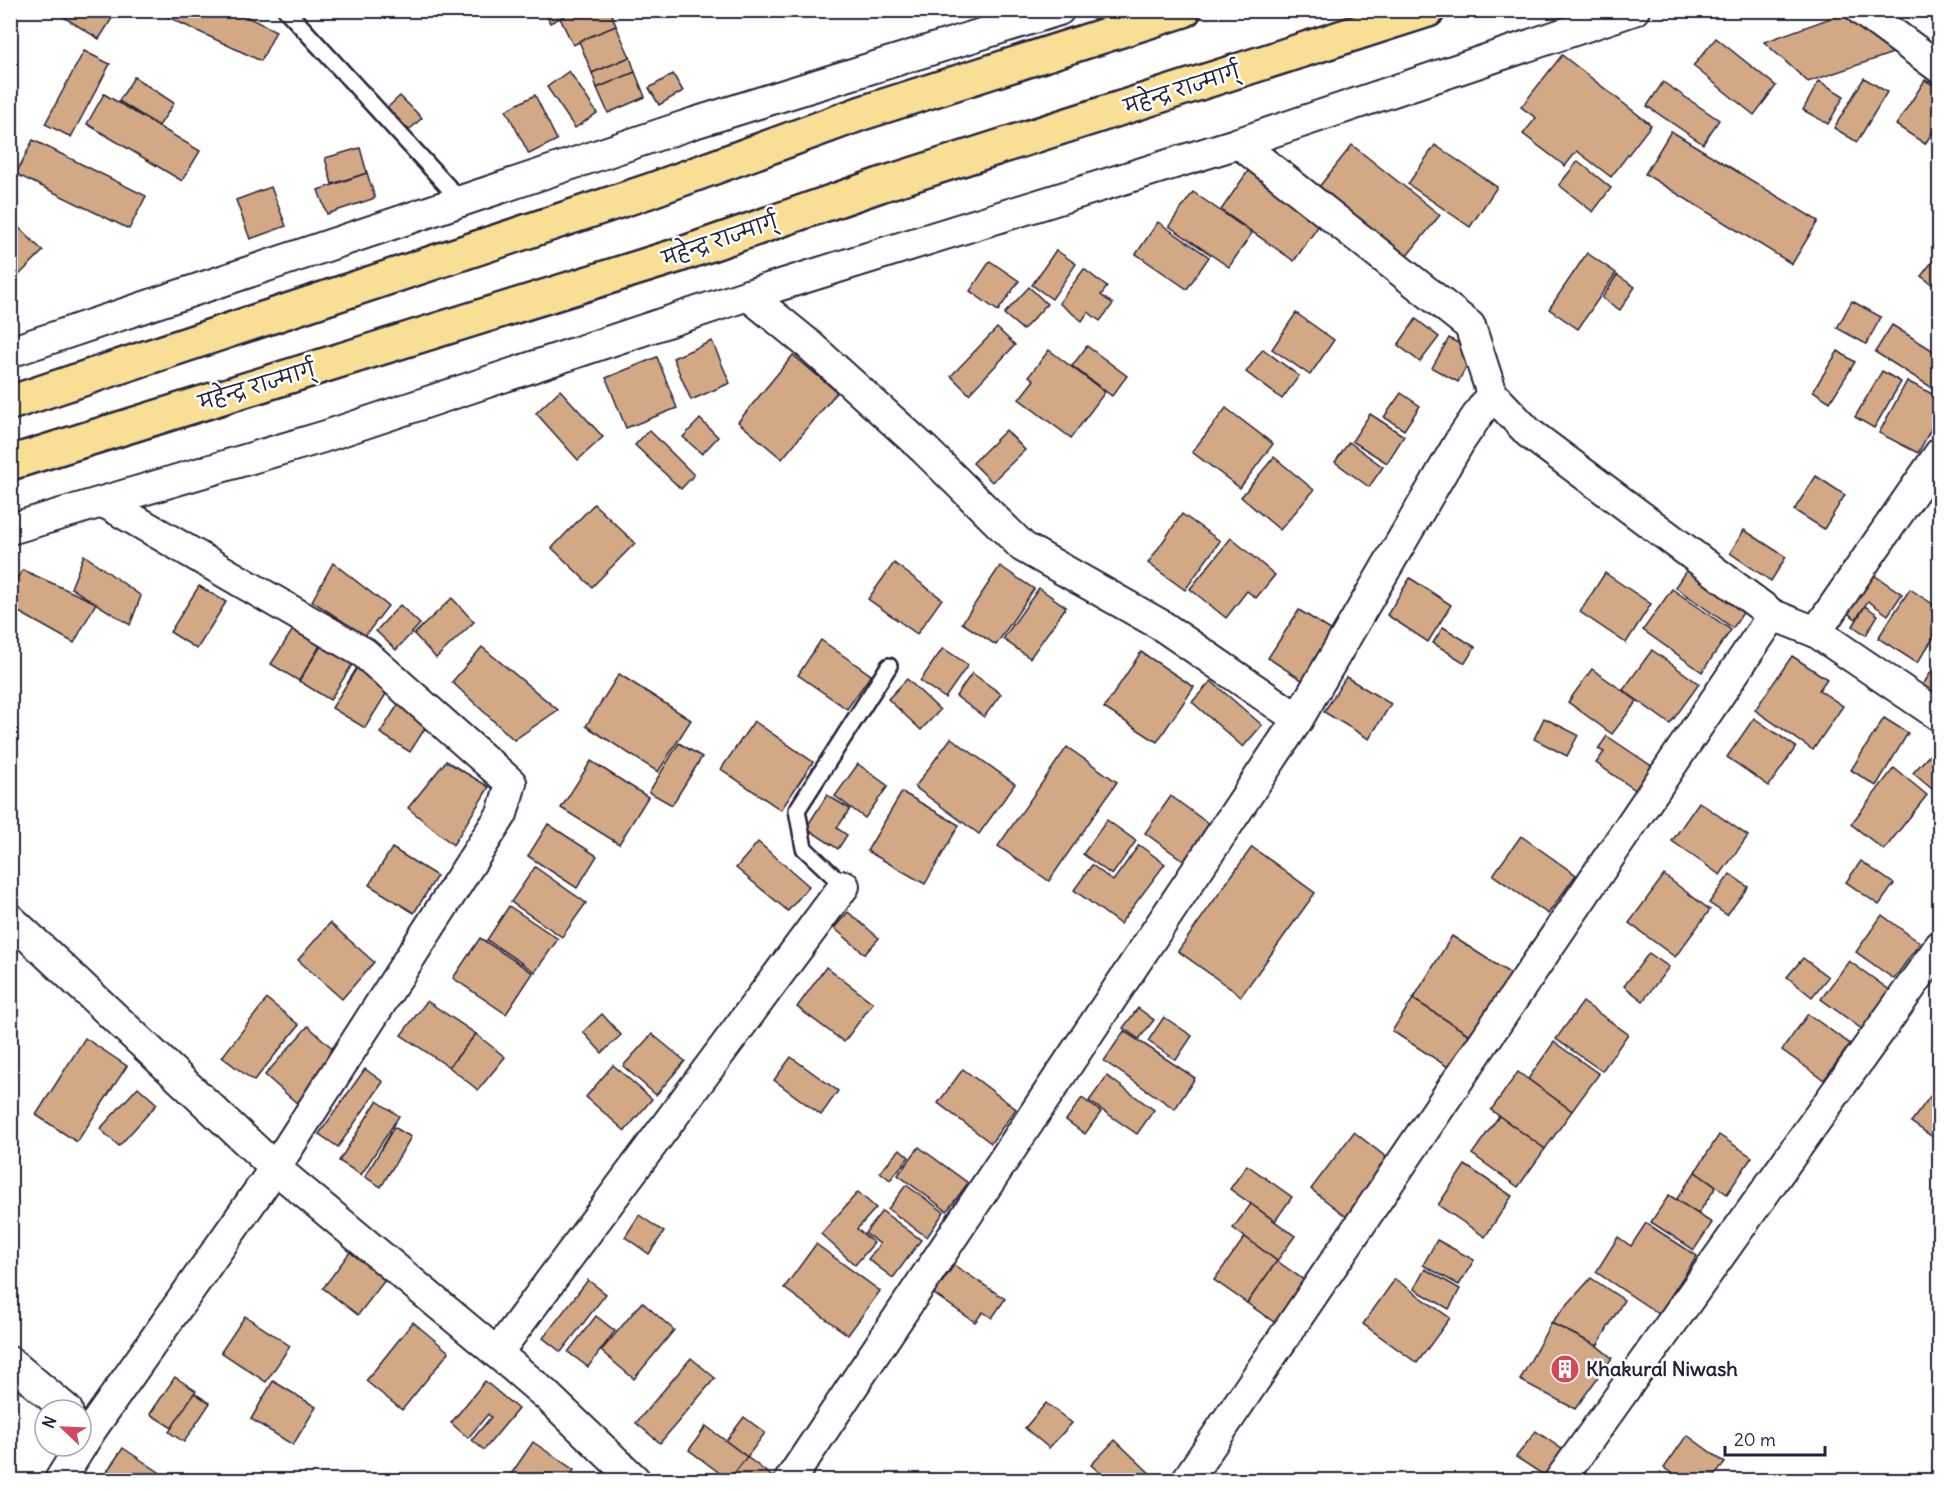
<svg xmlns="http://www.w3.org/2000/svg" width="1950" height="1491" font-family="Delius,'Playpen Sans Deva',sans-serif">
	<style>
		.building { fill: #d3a884; stroke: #22223b; stroke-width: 1.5 }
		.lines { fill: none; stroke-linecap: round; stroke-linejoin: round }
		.lane-casing { stroke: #22223b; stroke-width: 20 }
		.street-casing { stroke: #22223b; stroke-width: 34 }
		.highway-casing { stroke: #22223b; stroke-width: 38 }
		.lane { stroke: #fff; stroke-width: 15 }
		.street { stroke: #fff; stroke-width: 30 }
		.highway { stroke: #f9df96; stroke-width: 33 }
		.labels { text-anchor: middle; stroke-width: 5; stroke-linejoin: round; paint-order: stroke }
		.street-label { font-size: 20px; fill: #22223b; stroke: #fff }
		.poi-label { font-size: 20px; font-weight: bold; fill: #22223b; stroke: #fff; text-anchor: start }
	</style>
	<rect width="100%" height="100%" fill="#fff"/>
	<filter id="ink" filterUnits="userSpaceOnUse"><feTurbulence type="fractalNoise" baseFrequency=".0167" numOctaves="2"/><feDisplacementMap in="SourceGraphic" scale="12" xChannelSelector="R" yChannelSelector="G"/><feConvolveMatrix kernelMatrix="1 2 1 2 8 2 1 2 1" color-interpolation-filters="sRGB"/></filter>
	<g filter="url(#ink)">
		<g class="building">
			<path d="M52 10H114L116 12 99 39Z"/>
			<path d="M153 10H233L276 31 261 61Z"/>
			<path d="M544 10H576L550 23Z"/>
			<path d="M576 10H610L616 26 573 45 560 18Z"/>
			<path d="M1850 11 1899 51 1808 82 1764 42Z"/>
			<path d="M616 26 630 57 592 73 579 41Z"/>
			<path d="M1716 38 1776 86 1754 115 1693 66Z"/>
			<path d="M84 51 110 64 71 137 45 124Z"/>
			<path d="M1562 55 1651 125 1611 177 1577 151 1565 166 1523 134 1536 118 1521 107Z"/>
			<path d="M630 57 635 72 597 88 592 73Z"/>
			<path d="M569 71 597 113 575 128 547 87Z"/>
			<path d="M635 72 645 97 608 113 597 88Z"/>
			<path d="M673 74 683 91 659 105 649 88Z"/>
			<path d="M134 77 174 103 159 126 119 101Z"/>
			<path d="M1864 78 1887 92 1857 142 1834 128Z"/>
			<path d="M1925 80 1940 89V121L1925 144 1896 125Z"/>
			<path d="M1819 81 1844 96 1828 124 1803 110Z"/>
			<path d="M1663 82 1719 120 1703 144 1647 106Z"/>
			<path d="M104 94 200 151 182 181 87 124Z"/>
			<path d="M535 95 557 140 529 154 506 110Z"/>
			<path d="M400 96 422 118 409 130 387 108Z"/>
			<path d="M1671 131 1818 221 1792 264 1645 174Z"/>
			<path d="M33 140 146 196 129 229 16 174Z"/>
			<path d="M1352 145 1440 215 1402 262 1315 192Z"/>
			<path d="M1435 145 1497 187 1470 227 1408 184Z"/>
			<path d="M360 148 367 173 332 184 325 158Z"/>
			<path d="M1578 161 1611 188 1593 212 1559 185Z"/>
			<path d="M1250 168 1324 218 1294 261 1221 210Z"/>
			<path d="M367 173 375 198 327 214 318 190Z"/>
			<path d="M271 187 286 226 250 239 236 200Z"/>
			<path d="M1193 192 1252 233 1229 267 1169 226Z"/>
			<path d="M10 219 43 251 10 284Z"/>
			<path d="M1158 222 1209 257 1187 289 1136 254Z"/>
			<path d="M1056 250 1076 264 1052 299 1032 285Z"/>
			<path d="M1940 252V290L1921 276Z"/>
			<path d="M1587 253 1616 273 1578 329 1549 309Z"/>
			<path d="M990 261 1019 281 998 311 970 291Z"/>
			<path d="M1084 269 1107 287 1101 295 1113 304 1100 321 1088 312 1082 321 1059 303Z"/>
			<path d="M1617 275 1635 287 1620 310 1602 298Z"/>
			<path d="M1029 287 1047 304 1023 330 1004 314Z"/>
			<path d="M1852 301 1881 317 1866 344 1837 328Z"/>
			<path d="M1296 313 1334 340 1310 375 1272 349Z"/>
			<path d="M1416 319 1439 337 1420 362 1398 345Z"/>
			<path d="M1892 325 1940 355V381L1934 389 1875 352Z"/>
			<path d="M997 328 1015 345 969 394 951 376Z"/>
			<path d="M1449 338 1474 352 1458 382 1432 368Z"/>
			<path d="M712 341 730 383 691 400 673 358Z"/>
			<path d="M1087 346 1127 376 1112 396 1072 366Z"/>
			<path d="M1263 349 1299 376 1282 399 1246 372Z"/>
			<path d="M1049 350 1105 392 1071 438 1019 399 1034 380 1029 376Z"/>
			<path d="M1838 351 1855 362 1830 402 1813 391Z"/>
			<path d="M793 355 837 392 782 459 738 422Z"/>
			<path d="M657 357 677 408 626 428 606 378Z"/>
			<path d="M1882 371 1901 382 1874 428 1855 417Z"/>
			<path d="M1907 381 1940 398V412L1918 453 1879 433Z"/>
			<path d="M560 390 603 437 578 460 536 413Z"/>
			<path d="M1401 393 1420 406 1404 430 1384 417Z"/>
			<path d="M1226 408 1273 444 1240 488 1192 452Z"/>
			<path d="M1370 414 1404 436 1387 463 1352 441Z"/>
			<path d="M700 419 718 437 702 454 683 437Z"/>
			<path d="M649 430 694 475 681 489 635 445Z"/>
			<path d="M1006 430 1025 450 992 482 973 463Z"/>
			<path d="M1349 442 1383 467 1369 487 1335 462Z"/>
			<path d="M1274 457 1314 490 1280 530 1241 497Z"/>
			<path d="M1816 476 1845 495 1824 529 1794 510Z"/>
			<path d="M1940 476V507L1926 498Z"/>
			<path d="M594 504 635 543 592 587 552 548Z"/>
			<path d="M1182 514 1220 541 1185 590 1148 563Z"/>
			<path d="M1744 530 1786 557 1771 581 1730 553Z"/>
			<path d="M1231 538 1275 575 1256 598 1247 591 1226 618 1190 589Z"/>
			<path d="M84 555 141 596 130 625 71 588Z"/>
			<path d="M333 563 388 606 365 636 312 601Z"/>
			<path d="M894 563 942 599 917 634 868 599Z"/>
			<path d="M1690 565 1748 605 1733 628 1675 587Z"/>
			<path d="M1000 566 1034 589 996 645 962 623Z"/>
			<path d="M1865 569 1902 594 1888 615 1868 601 1856 619 1839 607Z"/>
			<path d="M23 570 96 603 74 643 10 607V587Z"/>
			<path d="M1605 573 1651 604 1626 643 1580 612Z"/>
			<path d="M1410 578 1451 605 1428 642 1387 615Z"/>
			<path d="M199 586 226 602 197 649 170 632Z"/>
			<path d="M1039 588 1066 607 1030 658 1003 639Z"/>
			<path d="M1672 589 1731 630 1702 672 1643 630Z"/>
			<path d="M1910 589 1940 609V628L1917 663 1878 638Z"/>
			<path d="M452 598 474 622 436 658 414 634Z"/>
			<path d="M400 605 420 624 396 650 376 631Z"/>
			<path d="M1865 606 1878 615 1866 635 1853 626Z"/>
			<path d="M1299 610 1345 639 1314 688 1268 658Z"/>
			<path d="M297 623 324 639 299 681 271 664Z"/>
			<path d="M1443 627 1475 647 1465 663 1433 643Z"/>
			<path d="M326 638 357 657 330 700 299 681Z"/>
			<path d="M821 640 871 675 847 709 798 675Z"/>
			<path d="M482 647 558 710 514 740 452 682Z"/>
			<path d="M943 648 968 665 945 698 920 681Z"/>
			<path d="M1652 650 1699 684 1670 724 1623 690Z"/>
			<path d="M1141 652 1194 687 1157 742 1104 708Z"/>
			<path d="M1792 656 1827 679 1819 690 1843 706 1813 750 1755 710Z"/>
			<path d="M1937 663 1940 664V698L1922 686Z"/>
			<path d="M358 666 391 686 365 728 332 708Z"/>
			<path d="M1592 669 1637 701 1612 734 1568 702Z"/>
			<path d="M972 673 1001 694 984 717 956 696Z"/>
			<path d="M619 674 691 720 658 772 586 726Z"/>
			<path d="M1346 677 1391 704 1369 739 1324 712Z"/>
			<path d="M907 679 940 710 921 730 888 699Z"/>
			<path d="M1211 681 1262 725 1243 747 1192 702Z"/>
			<path d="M401 700 431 719 410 752 380 733Z"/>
			<path d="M1544 718 1578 735 1567 756 1534 739Z"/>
			<path d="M1754 718 1796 747 1769 786 1727 757Z"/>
			<path d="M1884 718 1908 733 1876 786 1851 770Z"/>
			<path d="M754 721 813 762 781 810 721 769Z"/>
			<path d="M1607 736 1653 767 1637 791 1596 763 1604 752 1598 749Z"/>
			<path d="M951 738 1015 784 979 834 915 787Z"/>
			<path d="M679 743 702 757 672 805 649 792Z"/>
			<path d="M1067 747 1117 782 1049 881 998 846Z"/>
			<path d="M1933 751 1940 756V781L1932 789 1913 773Z"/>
			<path d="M446 761 489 787 453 845 408 808Z"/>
			<path d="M591 761 648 797 619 844 561 808Z"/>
			<path d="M858 764 888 786 865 818 835 796Z"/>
			<path d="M1894 768 1927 795 1884 850 1851 824Z"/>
			<path d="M902 792 959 825 925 884 867 851Z"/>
			<path d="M827 795 850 809 837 828 847 835 838 849 806 828Z"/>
			<path d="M1171 796 1210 825 1184 861 1145 833Z"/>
			<path d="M1699 802 1748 836 1720 875 1672 841Z"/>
			<path d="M1107 820 1136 841 1112 875 1083 854Z"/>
			<path d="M548 824 597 856 577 888 528 856Z"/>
			<path d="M1521 836 1576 875 1548 914 1493 875Z"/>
			<path d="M758 842 809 886 788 911 736 868Z"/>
			<path d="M1139 845 1165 864 1120 924 1074 890 1092 865 1113 881Z"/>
			<path d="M1252 847 1315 893 1241 996 1178 951Z"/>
			<path d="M392 848 437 876 414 913 369 885Z"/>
			<path d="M1861 861 1894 884 1879 905 1846 882Z"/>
			<path d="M535 867 586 903 562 937 511 902Z"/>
			<path d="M1730 874 1748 887 1727 915 1709 903Z"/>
			<path d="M1664 875 1710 910 1675 957 1629 923Z"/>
			<path d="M509 906 558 939 535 972 487 940Z"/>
			<path d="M848 912 879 938 865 954 834 928Z"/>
			<path d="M1882 915 1920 943 1894 979 1856 952Z"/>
			<path d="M330 923 374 962 342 999 298 960Z"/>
			<path d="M1452 936 1511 974 1471 1036 1413 999Z"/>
			<path d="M480 938 533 973 506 1014 453 978Z"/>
			<path d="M1649 953 1669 967 1643 1001 1624 986Z"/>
			<path d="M1803 958 1828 977 1812 997 1787 977Z"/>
			<path d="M1849 961 1891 991 1863 1030 1821 999Z"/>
			<path d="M826 967 873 1003 844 1042 797 1007Z"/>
			<path d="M267 999 299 1025 254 1081 222 1057Z"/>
			<path d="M1413 999 1471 1036 1451 1069 1392 1031Z"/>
			<path d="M427 1001 476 1034 449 1067 401 1035Z"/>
			<path d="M1583 1002 1628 1034 1602 1071 1556 1039Z"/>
			<path d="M1138 1008 1154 1020 1139 1039 1123 1028Z"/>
			<path d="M602 1014 621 1035 602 1053 583 1032Z"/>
			<path d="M1808 1014 1850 1044 1824 1080 1782 1050Z"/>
			<path d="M1164 1017 1192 1036 1176 1060 1148 1041Z"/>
			<path d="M308 1026 342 1057 299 1105 265 1075Z"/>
			<path d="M1124 1031 1195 1078 1175 1109 1104 1061Z"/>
			<path d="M476 1034 505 1057 478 1090 449 1067Z"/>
			<path d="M652 1034 685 1061 656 1095 623 1066Z"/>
			<path d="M85 1038 127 1066 77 1142 36 1115Z"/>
			<path d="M1554 1042 1599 1074 1572 1111 1528 1079Z"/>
			<path d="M791 1057 838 1091 821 1115 774 1080Z"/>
			<path d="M613 1065 652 1099 625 1131 586 1097Z"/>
			<path d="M365 1069 383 1082 338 1147 319 1134Z"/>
			<path d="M963 1069 1016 1109 991 1143 938 1103Z"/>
			<path d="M1518 1072 1572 1111 1545 1149 1491 1110Z"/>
			<path d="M1107 1076 1154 1110 1137 1134 1089 1101Z"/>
			<path d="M1940 1083V1142L1911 1122Z"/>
			<path d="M138 1087 157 1104 119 1146 100 1129Z"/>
			<path d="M1082 1098 1101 1112 1085 1134 1066 1120Z"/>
			<path d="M377 1101 399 1116 361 1175 339 1161Z"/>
			<path d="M1499 1116 1545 1149 1518 1187 1472 1154Z"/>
			<path d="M394 1127 411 1137 381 1187 365 1177Z"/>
			<path d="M1354 1132 1391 1161 1348 1218 1311 1189Z"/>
			<path d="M1719 1135 1752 1157 1727 1194 1695 1172Z"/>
			<path d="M919 1147 968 1183 947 1211 898 1175Z"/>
			<path d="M900 1149 909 1157 890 1180 880 1172Z"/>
			<path d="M1247 1165 1292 1197 1275 1221 1230 1189Z"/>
			<path d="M1465 1165 1512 1196 1485 1237 1438 1205Z"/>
			<path d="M1695 1172 1716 1187 1698 1214 1676 1200Z"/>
			<path d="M906 1185 944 1212 927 1237 888 1209Z"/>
			<path d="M858 1192 876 1208 857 1229 874 1243 855 1265 821 1234Z"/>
			<path d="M1669 1195 1712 1223 1694 1250 1651 1222Z"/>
			<path d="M1251 1204 1295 1236 1277 1261 1233 1228Z"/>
			<path d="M882 1211 921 1240 893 1278 868 1259 880 1244 865 1233Z"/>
			<path d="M639 1215 664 1232 649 1254 625 1237Z"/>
			<path d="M1646 1223 1697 1256 1659 1314 1596 1272 1618 1237 1631 1246Z"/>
			<path d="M1245 1237 1277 1261 1247 1303 1214 1280Z"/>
			<path d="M1437 1240 1474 1260 1459 1285 1423 1265Z"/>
			<path d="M816 1244 880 1291 848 1335 784 1288Z"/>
			<path d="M350 1252 386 1279 358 1315 323 1288Z"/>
			<path d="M1277 1261 1311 1285 1281 1327 1247 1303Z"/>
			<path d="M954 1265 1005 1299 992 1318 983 1312 975 1322 934 1294Z"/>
			<path d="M1425 1269 1460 1289 1449 1309 1414 1289Z"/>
			<path d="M1591 1278 1624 1300 1597 1346 1551 1323Z"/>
			<path d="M1395 1279 1450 1318 1417 1363 1363 1324Z"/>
			<path d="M588 1280 606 1294 561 1352 543 1338Z"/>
			<path d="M642 1302 674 1330 634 1379 601 1351Z"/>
			<path d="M245 1316 290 1346 266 1382 221 1352Z"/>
			<path d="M596 1316 615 1331 588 1367 568 1352Z"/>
			<path d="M413 1322 449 1352 402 1410 366 1381Z"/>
			<path d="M1551 1323 1597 1346 1612 1358 1575 1409 1520 1380Z"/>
			<path d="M691 1358 715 1378 660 1443 636 1423Z"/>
			<path d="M175 1377 196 1391 172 1428 150 1414Z"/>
			<path d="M273 1381 316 1407 293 1445 251 1419Z"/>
			<path d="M485 1381 518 1409 484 1450 472 1440 491 1417 488 1414 468 1438 451 1423Z"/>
			<path d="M194 1393 210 1403 184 1442 169 1432Z"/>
			<path d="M1046 1403 1072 1423 1049 1448 1025 1428Z"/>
			<path d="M744 1417 765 1433 747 1457 726 1441Z"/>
			<path d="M706 1426 747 1457 729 1480 689 1450Z"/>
			<path d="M1536 1431 1563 1450 1545 1476 1516 1457Z"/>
			<path d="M1687 1435 1725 1463 1711 1480H1682L1664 1468Z"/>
			<path d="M1115 1440 1157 1480H1108L1091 1465Z"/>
			<path d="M533 1442 574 1470 567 1480H507Z"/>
			<path d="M123 1448 171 1480H101Z"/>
			<path d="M747 1457 774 1478 772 1480H729Z"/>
		</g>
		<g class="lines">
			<g class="lane-casing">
				<g id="lane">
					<path d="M286 10 461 201"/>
					<path d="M844 886 804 848 797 810 889 666"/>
				</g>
			</g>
			<g class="street-casing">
				<g id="street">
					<path d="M1861 10 1940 68"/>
					<path d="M1239 143 1470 326 1492 394 1529 433 1773 615 1816 632 1940 716"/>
					<path d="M748 295 807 343 925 450 1023 547 1161 625 1298 719"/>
					<path d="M10 352 694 123 1059 10"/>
					<path d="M10 529 323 437 748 295 1239 143 1634 10"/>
					<path d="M1816 632 1940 453"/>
					<path d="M10 919 275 1168 497 1353 545 1394 635 1480"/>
					<path d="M497 1353 844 886"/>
					<path d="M10 1362 67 1410"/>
					<path d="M81 1446 91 1430 275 1168 502 814 511 783 364 653 104 502"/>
					<path d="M60 1480 81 1446"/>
					<path d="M790 1480 1298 719 1460 441 1492 394"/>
					<path d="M1187 1480 1773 615"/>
					<path d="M1560 1480 1940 946"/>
				</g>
			</g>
			<g class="highway-casing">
				<g id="highway">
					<path d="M10 403 649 191 862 113 1184 10"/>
					<path d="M10 463 679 255 880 185 1428 10"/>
				</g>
			</g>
			<use href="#lane" class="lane"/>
			<use href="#street" class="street"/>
			<use href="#highway" class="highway"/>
		</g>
	</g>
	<defs>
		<g id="building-disc" transform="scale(1.5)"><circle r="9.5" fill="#d1495b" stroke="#fff"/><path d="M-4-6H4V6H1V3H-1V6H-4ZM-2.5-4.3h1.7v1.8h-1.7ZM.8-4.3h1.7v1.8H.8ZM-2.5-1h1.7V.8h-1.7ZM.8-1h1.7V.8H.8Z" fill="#fff"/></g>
	</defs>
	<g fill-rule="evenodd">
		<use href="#building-disc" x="1565" y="1369"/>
	</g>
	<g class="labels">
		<g class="street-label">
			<text transform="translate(1182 89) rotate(-18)" y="7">महेन्द्र राज्मार्ग्</text>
			<text transform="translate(720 240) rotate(-19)" y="7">महेन्द्र राज्मार्ग्</text>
			<text transform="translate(257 386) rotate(-17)" y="7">महेन्द्र राज्मार्ग्</text>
		</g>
		<g class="poi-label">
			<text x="1586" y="1376">Khakural Niwash</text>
		</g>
	</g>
	<rect width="1950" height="1491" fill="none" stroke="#fff" stroke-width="36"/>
	<rect x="18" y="18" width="1914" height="1455" fill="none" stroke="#22223b" stroke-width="2" filter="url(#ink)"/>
	<g transform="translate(63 1428) rotate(293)"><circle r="28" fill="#ffffff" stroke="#a7a7b1" stroke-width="1.5"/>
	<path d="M0-4.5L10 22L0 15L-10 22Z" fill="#d1495b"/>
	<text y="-9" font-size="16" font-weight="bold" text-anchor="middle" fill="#22223b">N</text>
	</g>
	<path d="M1725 1446v9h100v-9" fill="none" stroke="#22223b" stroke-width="3"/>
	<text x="1734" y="1446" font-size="18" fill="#22223b" stroke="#ffffff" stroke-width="4.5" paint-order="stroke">20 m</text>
</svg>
